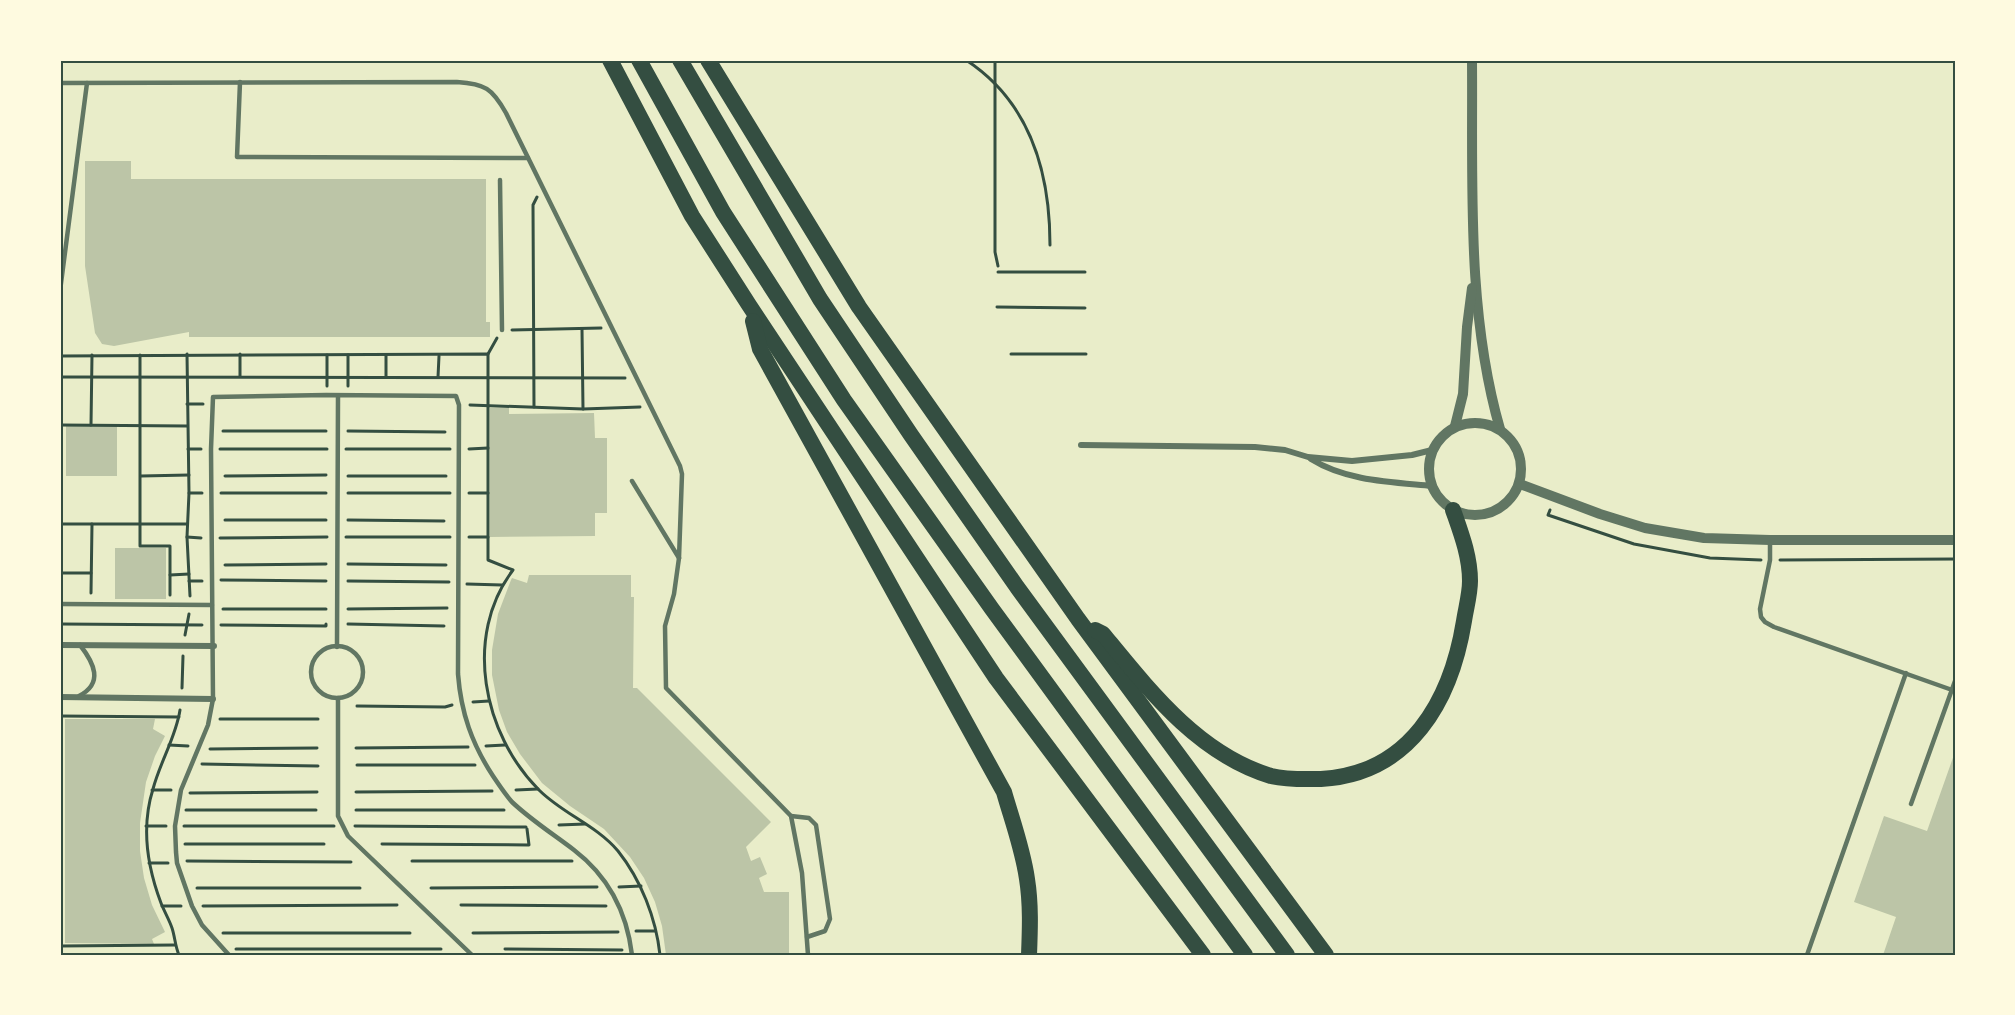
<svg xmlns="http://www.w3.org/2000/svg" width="2015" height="1015" font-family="'Fira Sans',sans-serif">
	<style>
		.building { fill: #bcc5a7 }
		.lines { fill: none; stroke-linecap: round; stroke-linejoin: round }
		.path { stroke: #344e41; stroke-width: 3 }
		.service { stroke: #617663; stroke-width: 4.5 }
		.minor { stroke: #617663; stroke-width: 6 }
		.tertiary { stroke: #617663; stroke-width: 10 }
		.motorway { stroke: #344e41; stroke-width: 16 }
		.neatline { fill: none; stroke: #344e41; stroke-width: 2 }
	</style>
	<rect width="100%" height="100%" fill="#e9edc9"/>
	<g class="building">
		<path d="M85 161H131V179H486V322H490V337H189V332L114 346 102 344 95 333 85 266Z"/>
		<path d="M490 408H509V414L594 413 595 438H607V513H595V536L490 537Z"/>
		<rect x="66" y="426" width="51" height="50"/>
		<rect x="115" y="548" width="51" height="51"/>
		<path d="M529 575H631V597H634L633 688H637L771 822 746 847 751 861 760 857 767 874 759 878 764 892H789V955H666L662 926 655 902 644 878 630 857 604 829 570 806 542 783 520 754 507 732 499 710 492 675V650L498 614 511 580 512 578 527 583Z"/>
		<path d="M65 719H155L153 729 165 736 155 756 146 782 140 823V851L144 878 152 905 165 932 152 939 154 944 65 943Z"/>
		<path d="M1955 752V955H1883L1896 917 1854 902 1884 816 1927 831Z"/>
	</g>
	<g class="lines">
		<g class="path">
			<path d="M966 60C1030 102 1050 172 1050 245"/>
			<path d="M995 60V252L998 266"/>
			<path d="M998 272H1085"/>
			<path d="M997 307 1085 308"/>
			<path d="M582 329 583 409"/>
			<path d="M512 330 601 328"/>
			<path d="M187 354 189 493 187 537 190 596"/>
			<path d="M240 354V376"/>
			<path d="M488 354 497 338"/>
			<path d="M1011 354H1086"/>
			<path d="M140 355V546H170V595"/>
			<path d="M60 356 488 354V560L513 570C463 636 483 734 539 790 563 814 596 825 618 851 641 880 656 918 660 955"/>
			<path d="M386 376V355"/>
			<path d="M60 377 625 378"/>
			<path d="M438 377 439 356"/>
			<path d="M327 386V355"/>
			<path d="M348 386V355"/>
			<path d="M187 404H203"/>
			<path d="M470 405 583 409 640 407"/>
			<path d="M534 407 533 205 537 197"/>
			<path d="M60 425 187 426"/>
			<path d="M91 425 92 355"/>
			<path d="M223 431H326"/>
			<path d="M348 431 445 432"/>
			<path d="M188 449H201"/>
			<path d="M220 449H327"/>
			<path d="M346 449H450"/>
			<path d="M469 449 488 448"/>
			<path d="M141 476 189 475"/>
			<path d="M225 476 326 475"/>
			<path d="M348 476H446"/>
			<path d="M189 493H202"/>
			<path d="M221 493H326"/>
			<path d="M348 493H450"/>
			<path d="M469 493H488"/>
			<path d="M1550 510 1548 515 1634 544 1710 558 1761 560"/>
			<path d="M225 520H326"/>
			<path d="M348 520 444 521"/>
			<path d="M60 524H187"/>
			<path d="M187 537 201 538"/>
			<path d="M346 537H450"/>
			<path d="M469 537H488"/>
			<path d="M220 538 327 537"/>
			<path d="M1780 560 1955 559"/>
			<path d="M348 564 446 565"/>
			<path d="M225 565 326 564"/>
			<path d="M60 573H91"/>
			<path d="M170 575 189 574"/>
			<path d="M221 580 326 581"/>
			<path d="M189 581H202"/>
			<path d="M348 581 449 582"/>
			<path d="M467 584 502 585"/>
			<path d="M91 593 92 524"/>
			<path d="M223 609H326"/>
			<path d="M348 609 447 608"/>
			<path d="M60 624 202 625"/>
			<path d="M348 624 444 626"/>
			<path d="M221 625 326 626V624"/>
			<path d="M185 635 189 614"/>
			<path d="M182 688 183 656"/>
			<path d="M473 702 489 701"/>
			<path d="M357 706 445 707 452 705"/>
			<path d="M60 716 179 717"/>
			<path d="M220 719H318"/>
			<path d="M169 745 188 746"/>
			<path d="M486 746 505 745"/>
			<path d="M356 748 468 747"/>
			<path d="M210 749 317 748"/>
			<path d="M202 764 318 766"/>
			<path d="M357 765H475"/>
			<path d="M152 790H171"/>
			<path d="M516 790 538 789"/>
			<path d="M356 792 492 791"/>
			<path d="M190 793 317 792"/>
			<path d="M186 810H316"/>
			<path d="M356 810H504"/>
			<path d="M559 825 585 824"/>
			<path d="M146 826H166"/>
			<path d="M184 826H334"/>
			<path d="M355 826 526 827"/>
			<path d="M185 844H324"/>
			<path d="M382 844 529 845 527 829"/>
			<path d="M187 861 351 862"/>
			<path d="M412 861H572"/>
			<path d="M149 863H168"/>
			<path d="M619 887 641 886"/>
			<path d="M197 888H360"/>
			<path d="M431 888 597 887"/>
			<path d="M461 905 606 906"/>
			<path d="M162 906H181"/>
			<path d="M203 906 397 905"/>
			<path d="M636 931H655"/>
			<path d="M223 933H410"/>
			<path d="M473 933 618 932"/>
			<path d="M60 946 175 945"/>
			<path d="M236 949H441"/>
			<path d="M505 949 622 950"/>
			<path d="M179 955C175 946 175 937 172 928 169 919 164 911 161 903 147 866 141 827 153 789 160 762 176 737 180 710"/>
		</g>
		<g class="service">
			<path d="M240 82 237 157 528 158"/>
			<path d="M60 83 457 82C485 84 492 88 506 113L680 466 682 474 679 558 674 594 665 626 666 688 791 816 802 873 808 955"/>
			<path d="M500 180 502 330"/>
			<path d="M60 291 87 83"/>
			<path d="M632 481 679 558"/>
			<path d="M1770 540V560L1760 609 1761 617 1765 622 1774 627 1955 691"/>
			<path d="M60 604 212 605"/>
			<circle cx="337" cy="672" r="26"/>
			<path d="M337 647 338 396"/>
			<path d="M79 696C104 683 94 663 80 645"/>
			<path d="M338 698V816L348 836 472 955"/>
			<path d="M1911 804 1955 681"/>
			<path d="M791 816 809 818 816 825 830 919 825 931 807 937"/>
			<path d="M229 955 202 925 192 906 177 863 176 852 175 826 181 790 208 725 213 699 211 449 213 397 326 395 456 396 459 405 458 674C461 713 472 744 493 776 499 785 505 794 512 802 531 820 553 834 574 850 608 876 627 913 632 955"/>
			<path d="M1807 955 1906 673"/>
		</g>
		<g class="minor">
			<path d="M1081 445 1255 447 1285 450 1308 457 1352 461 1412 455 1432 450"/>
			<path d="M1311 459C1346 481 1391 482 1432 486"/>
			<path d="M60 645 214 646"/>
			<path d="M60 697 213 699"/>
		</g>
		<g class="tertiary">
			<path d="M1472 60C1473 182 1466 311 1500 429"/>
			<circle cx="1475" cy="469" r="46"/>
			<path d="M1455 426 1463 394 1467 327 1472 288"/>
			<path d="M1520 484 1600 514 1645 528 1704 538 1770 540H1955"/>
		</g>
		<g class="motorway">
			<path d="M610 60 692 216 749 305 996 678 1203 955"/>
			<path d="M639 60 723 212 844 400 992 609 1245 955"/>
			<path d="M680 60 820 299 911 435 1017 587 1287 955"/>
			<path d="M708 60 859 307 1078 619 1326 955"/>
			<path d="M753 321 760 349 1004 792C1012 820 1023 850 1027 879 1031 904 1030 930 1029 955"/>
			<path d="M1095 630 1103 634C1149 690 1198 754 1271 776 1287 780 1305 779 1321 779 1410 774 1451 701 1464 621 1466 608 1470 594 1470 581 1470 556 1461 533 1453 510"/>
		</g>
	</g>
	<rect width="2015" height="1015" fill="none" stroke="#fefae0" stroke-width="123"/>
	<rect x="62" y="62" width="1892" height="892" class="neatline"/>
</svg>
